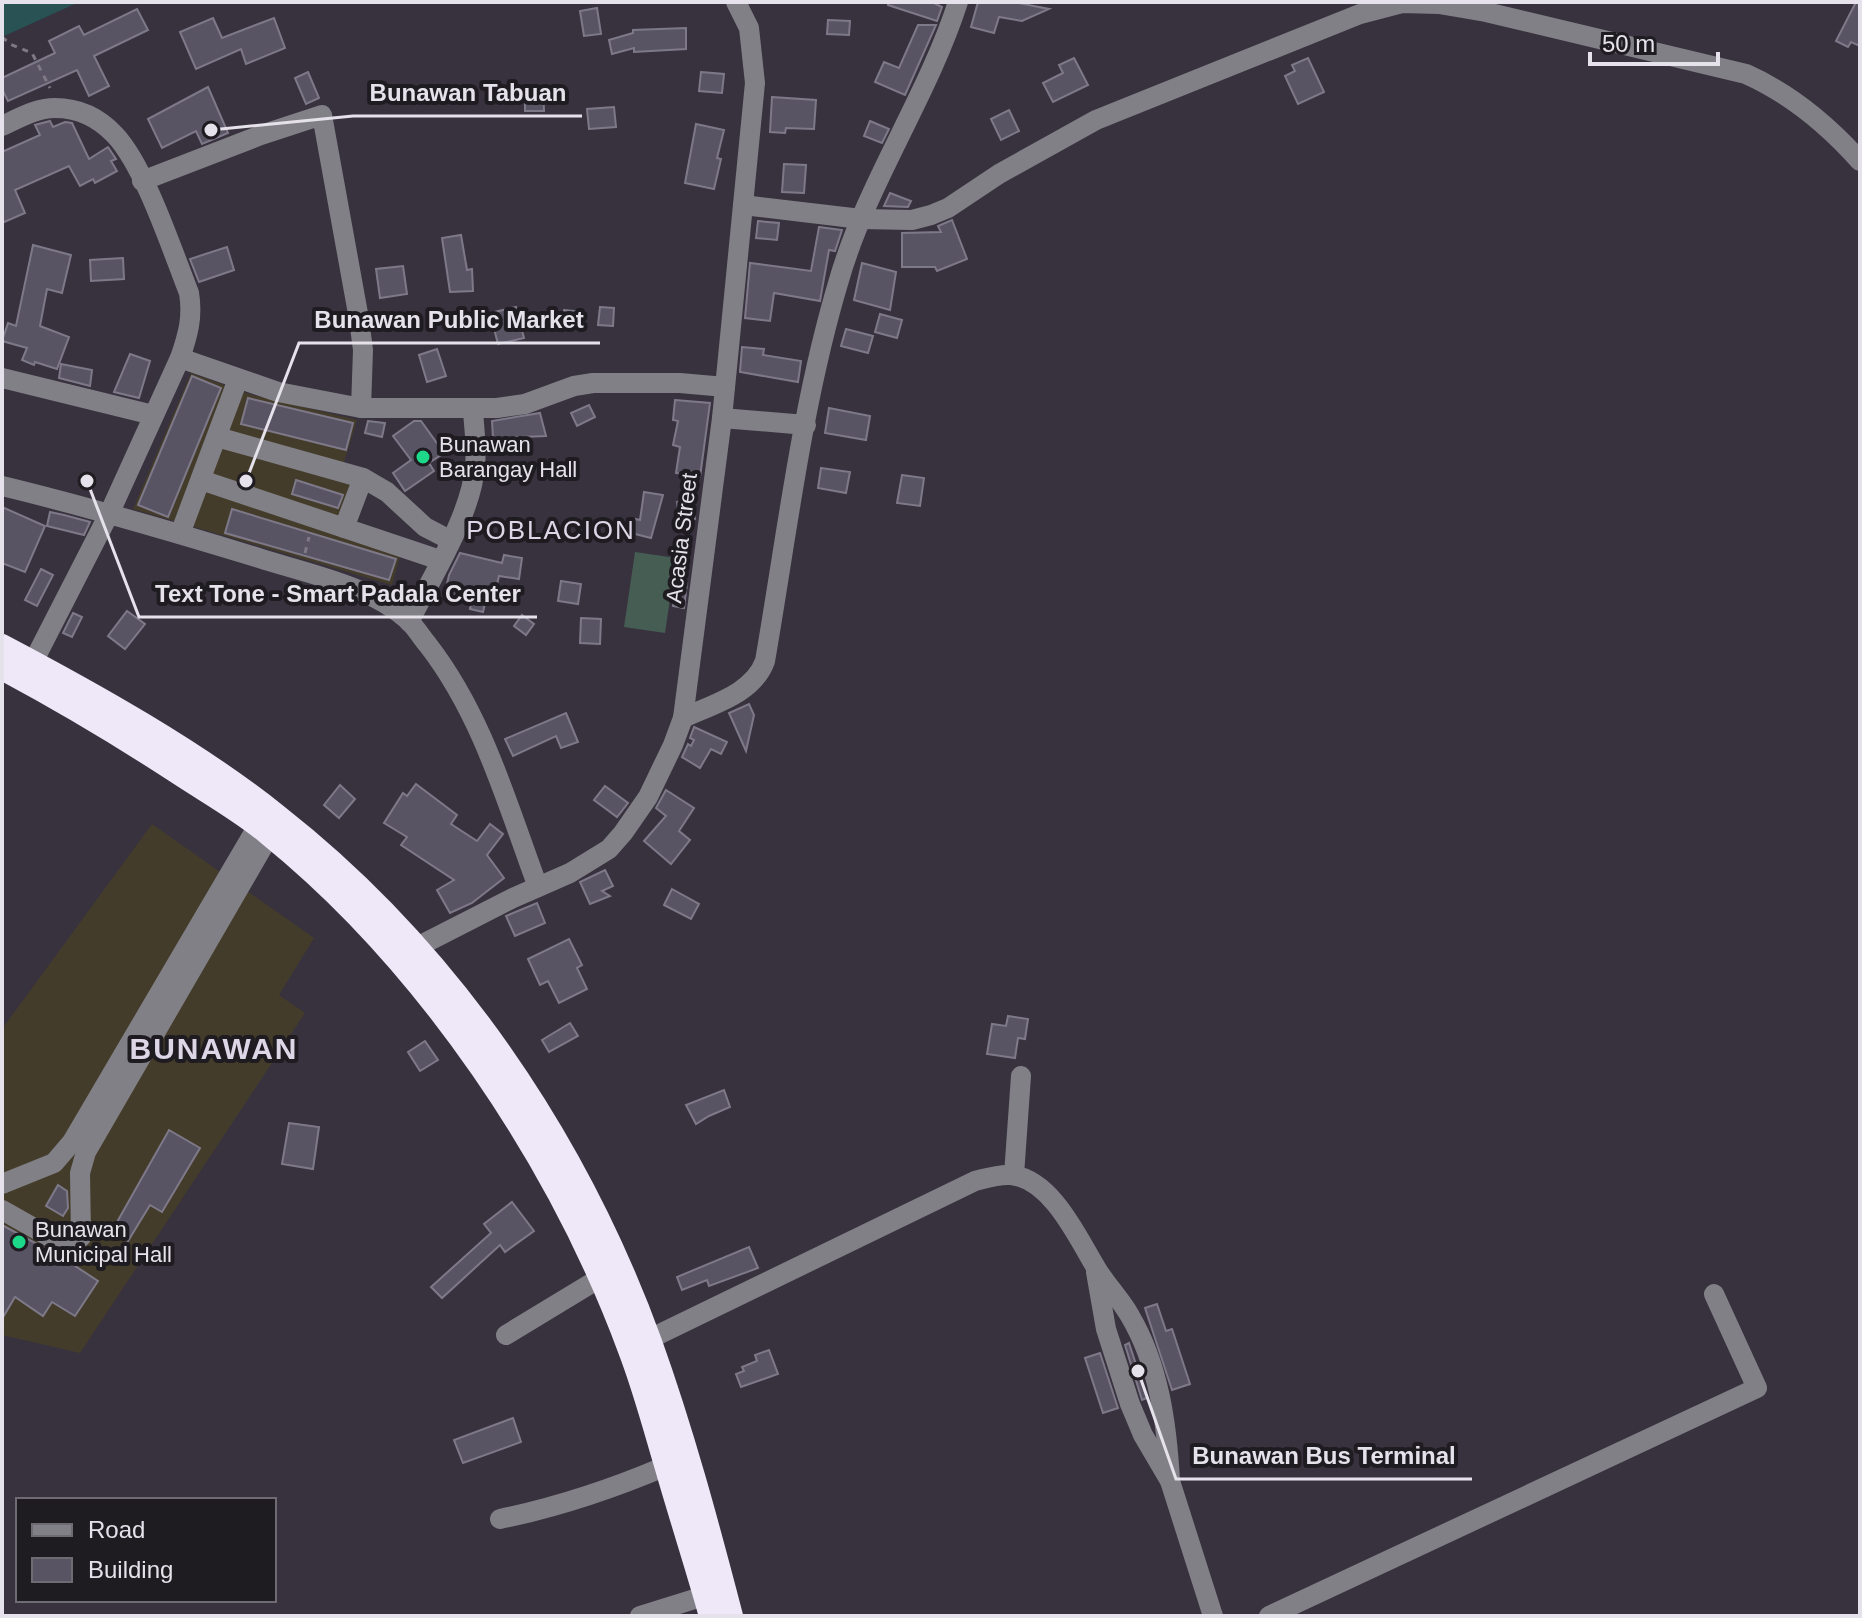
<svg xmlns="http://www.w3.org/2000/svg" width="1862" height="1618" font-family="Arial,sans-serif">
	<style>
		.commercial { fill: #443c2a }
		.green { fill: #455d52 }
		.water { fill: #295255 }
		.building { fill: #595463; stroke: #7e7989; stroke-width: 2 }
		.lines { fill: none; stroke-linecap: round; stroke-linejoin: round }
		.path { stroke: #7e7984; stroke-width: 3; stroke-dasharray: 6 6; stroke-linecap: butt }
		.minor { stroke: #828087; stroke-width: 20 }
		.highway { stroke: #eee8f9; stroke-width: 24 }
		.poi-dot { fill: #1dd888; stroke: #1e1b21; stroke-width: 3 }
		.labels { text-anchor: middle; stroke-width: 8; stroke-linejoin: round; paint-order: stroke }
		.poi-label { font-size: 22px; fill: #e6e2eb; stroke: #1e1b21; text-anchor: start }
		.street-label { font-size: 22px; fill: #e6e2eb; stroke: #1e1b21 }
		.quarter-label { font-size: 26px; letter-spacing: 2px; fill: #ddd6e6; stroke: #1e1b21 }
		.district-label { font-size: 30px; font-weight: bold; letter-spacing: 2px; fill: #ddd6e6; stroke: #1e1b21 }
		.leader { fill: none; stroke: #e6e2eb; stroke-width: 3 }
		.callout-dot { fill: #e6e2eb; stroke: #1e1b21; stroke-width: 3 }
		.callout-label { font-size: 24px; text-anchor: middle; font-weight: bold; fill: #e6e2eb; stroke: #1e1b21; stroke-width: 8; stroke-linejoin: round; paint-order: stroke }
	</style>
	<rect width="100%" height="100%" fill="#38323f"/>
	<g class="commercial">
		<path d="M191 373 249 394 357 420 339 478 354 483 338 534 401 553 392 585 133 509Z"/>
		<path d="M152 824 314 938 279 995 305 1013 80 1353 2 1335V1029Z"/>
	</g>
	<path class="green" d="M635 552 676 558 665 633 624 627Z"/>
	<path class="water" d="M2 2H79L2 37Z"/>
	<g class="building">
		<path d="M889 2H932L942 7 937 21 888 5Z"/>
		<path d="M978 2H1013L1049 9 1022 21 999 17 994 33 971 27Z"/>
		<path d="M1856 2H1860V46L1851 42 1848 47 1836 41Z"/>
		<path d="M597 8 601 34 584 36 580 11Z"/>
		<path d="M137 9 148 30 94 56 109 86 89 96 77 70 8 101 2 89V78L55 53 49 41 79 26 84 35Z"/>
		<path d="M213 18 222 38 274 18 285 48 246 64 241 49 196 69 180 32Z"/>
		<path d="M828 20 850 21 849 35 827 34Z"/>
		<path d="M918 25H936L905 95 875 82 884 62 899 68Z"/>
		<path d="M686 28V49L634 52V48L612 54 609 40 633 33V30Z"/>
		<path d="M1074 58 1088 85 1053 102 1043 83 1063 73 1059 65Z"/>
		<path d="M1308 58 1324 92 1298 104 1285 76 1295 71 1292 65Z"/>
		<path d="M308 72 319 98 306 104 295 78Z"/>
		<path d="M701 72 724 74 722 93 699 91Z"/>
		<path d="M208 87 228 133 202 144 196 131 162 148 148 119Z"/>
		<path d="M525 89H543L544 111H525Z"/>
		<path d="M772 97 816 100 814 129 786 128 785 133 770 132Z"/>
		<path d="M614 107 616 127 589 129 587 109Z"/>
		<path d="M1009 110 1019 131 1001 140 991 119Z"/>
		<path d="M50 121 53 127 65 122 72 123 89 159 108 147 116 159 111 161 117 171 95 183 93 179 80 186 69 166 15 190 25 213 2 223V152L40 135 35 125Z"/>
		<path d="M870 121 889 129 882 143 864 136Z"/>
		<path d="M696 124 724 130 717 158 721 159 714 189 685 183Z"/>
		<path d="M784 164 806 165 804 193 782 192Z"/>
		<path d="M890 193 911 201 908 207 884 206Z"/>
		<path d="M952 220 967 259 937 271 935 267H902V233L941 232 938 226Z"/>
		<path d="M758 221 779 223 777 240 756 238Z"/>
		<path d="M819 227 842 230 835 251 829 250 820 301 774 293 770 321 745 318 750 263 811 271Z"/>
		<path d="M461 235 467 270 472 269 473 291 450 292 442 238Z"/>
		<path d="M33 245 71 255 62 293 47 289 40 326 69 337 57 369 35 362 34 365 22 360 27 348 2 341 8 323 16 326Z"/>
		<path d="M227 247 234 270 199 282 190 259Z"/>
		<path d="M123 258 124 279 91 281 90 260Z"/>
		<path d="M862 263 896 272 890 310 854 300Z"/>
		<path d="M403 266 407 294 380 298 376 269Z"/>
		<path d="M516 307 524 338 498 344 490 313Z"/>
		<path d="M600 307 614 308 613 326 598 325Z"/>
		<path d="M564 310 583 312 581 330 562 327Z"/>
		<path d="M880 314 902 320 897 338 875 332Z"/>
		<path d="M846 329 873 336 868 353 841 346Z"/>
		<path d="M742 347 764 349 763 355 801 361 798 382 740 372Z"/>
		<path d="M437 349 446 376 427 382 419 355Z"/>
		<path d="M130 354 150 361 139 398 114 392Z"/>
		<path d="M61 364 92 370 90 386 59 378Z"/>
		<path d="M192 376 221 388 168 517 138 505Z"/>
		<path d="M248 398 353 423 346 450 241 424Z"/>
		<path d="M675 400 710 403 700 477 676 473 680 447 673 445 678 421 673 420Z"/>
		<path d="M589 405 595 417 577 426 571 413Z"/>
		<path d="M829 408 870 416 866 440 825 433Z"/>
		<path d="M540 413 546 436 493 438 492 421Z"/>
		<path d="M368 421 385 423 382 437 365 433Z"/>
		<path d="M414 421H421L444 453 429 463 434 471 405 491 393 473 411 460 393 436Z"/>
		<path d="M821 468 850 472 846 493 818 488Z"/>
		<path d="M902 475 924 478 920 506 897 503Z"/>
		<path d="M296 480 343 495 338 508 292 494Z"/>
		<path d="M644 492 663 495 651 538 631 533 635 519 640 520Z"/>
		<path d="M693 499 695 519 680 521 677 502Z"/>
		<path d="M2 507 45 526 25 572 2 563Z"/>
		<path d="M232 509 396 559 389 580 225 533Z"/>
		<path d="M50 512 64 515 90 522 84 535 47 526Z"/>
		<path d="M460 553 502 563 504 555 522 558 519 579 499 576 495 593 488 591 483 612 470 609 471 604 444 597 449 575Z"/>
		<path d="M41 569 53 575 37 606 25 600Z"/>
		<path d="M561 581 581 584 578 604 558 601Z"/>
		<path d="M677 581 687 583 684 608 673 606Z"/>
		<path d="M127 611 145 624 125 649 108 636Z"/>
		<path d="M73 613 82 617 72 637 63 633Z"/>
		<path d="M522 615 534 624 526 635 514 626Z"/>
		<path d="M581 618 601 619 600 644 580 643Z"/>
		<path d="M749 704 754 715 746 751 729 713Z"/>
		<path d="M566 713 578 742 561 748 556 736 513 756 505 739Z"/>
		<path d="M694 727 727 742 721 754 711 749 700 768 682 757 688 744 691 746 694 740 690 738Z"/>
		<path d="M416 784 457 815 451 824 477 841 490 824 503 834 487 855 504 878 472 903 450 913 437 890 454 880 401 845 407 837 384 823 403 793 407 796Z"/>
		<path d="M340 785 355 799 339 818 324 805Z"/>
		<path d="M605 786 628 803 617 817 594 800Z"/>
		<path d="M666 790 694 808 679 831 690 840 671 864 644 841 666 816 656 808Z"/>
		<path d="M605 870 613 886 602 891 610 896 590 904 580 882Z"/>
		<path d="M672 889 699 904 691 919 664 905Z"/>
		<path d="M537 903 545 923 515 936 506 916Z"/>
		<path d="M569 939 582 965 577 968 587 989 559 1003 548 981 540 985 528 959Z"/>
		<path d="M1008 1016 1028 1019 1025 1039 1018 1038 1015 1058 987 1054 992 1024 1006 1026Z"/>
		<path d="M570 1023 578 1036 549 1052 542 1040Z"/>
		<path d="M425 1041 438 1060 420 1071 408 1052Z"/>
		<path d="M724 1090 730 1107 709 1116 696 1124 686 1105Z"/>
		<path d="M289 1123 319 1127 313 1169 282 1164Z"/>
		<path d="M169 1130 200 1148 162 1212 150 1205 128 1241 112 1231Z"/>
		<path d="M58 1185 67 1191 68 1208 63 1216 46 1206Z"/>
		<path d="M512 1202 534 1231 505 1252 500 1245 442 1298 431 1287 491 1233 484 1224Z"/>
		<path d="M2 1225 63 1258 98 1281 75 1316 52 1302 43 1316 15 1297 2 1319Z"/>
		<path d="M749 1247 758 1268 709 1286 707 1280 682 1290 677 1277Z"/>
		<path d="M1157 1304 1166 1331 1172 1329 1190 1384 1172 1390 1145 1308Z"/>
		<path d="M1129 1343 1147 1398 1142 1400 1125 1345Z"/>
		<path d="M769 1350 778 1374 741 1387 736 1374 744 1371 742 1367 757 1361 755 1355Z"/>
		<path d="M1100 1353 1118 1408 1103 1413 1085 1358Z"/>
		<path d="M513 1418 521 1442 463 1463 454 1440Z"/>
	</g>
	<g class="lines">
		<g class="path">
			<path d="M2 37 10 44 32 53 50 88"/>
			<path d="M305 553 309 537"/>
		</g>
		<g class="minor">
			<path d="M2 126C19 118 36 108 55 108 79 108 99 118 115 135 145 167 172 250 189 293 193 317 188 335 180 358L110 512 26 676"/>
			<path d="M142 181 261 135 322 115 359 319 363 350 361 408"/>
			<path d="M743 205 861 219 912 220 931 215 948 208 999 174 1096 120 1360 14 1402 3 1439 4 1486 12 1746 74C1791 94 1827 124 1860 161"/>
			<path d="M180 358 278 392 361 408H497L525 404 574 386 593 383H680L725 387"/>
			<path d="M2 378 153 415"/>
			<path d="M722 418 806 425"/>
			<path d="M217 437 363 478 387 492 425 527 450 540"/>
			<path d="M201 480 440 560"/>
			<path d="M2 486C89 507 174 532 259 558 308 574 370 585 409 621 416 628 422 638 428 645 483 716 507 804 538 887"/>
			<path d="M344 528 363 478"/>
			<path d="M180 534 238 379"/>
			<path d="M409 622C431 579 472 513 475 466 477 447 474 428 473 410"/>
			<path d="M683 718C713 704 753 694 765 661 787 534 802 403 839 280 867 183 927 98 958 2"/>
			<path d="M417 947 513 898 570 873 609 849 623 833 648 797 673 745 683 718 722 418 755 83 749 28 736 2"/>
			<path d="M1014 1175 1021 1076"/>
			<path d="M2 1184 54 1163 72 1142 266 812"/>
			<path d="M2 1210 64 1245 73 1244 81 1237 80 1173 86 1152 276 824"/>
			<path d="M1096 1272 1106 1329 1130 1404 1143 1435 1170 1481 1213 1616"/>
			<path d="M506 1335 600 1278"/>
			<path d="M637 1345 975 1181C987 1178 998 1174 1011 1175 1051 1179 1077 1236 1095 1266 1105 1284 1120 1298 1130 1316 1159 1365 1167 1425 1170 1481"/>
			<path d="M500 1519C558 1507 612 1489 666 1466"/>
			<path d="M640 1616 717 1592"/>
			<path d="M1269 1616 1757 1388 1714 1294"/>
		</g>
		<g class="highway">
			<path d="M2 646C93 694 197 752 277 816 448 950 576 1139 650 1342 682 1431 707 1524 731 1616"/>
			<path d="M2 668C64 701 124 737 182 775 211 794 243 812 269 834 427 962 560 1160 630 1350 645 1389 655 1428 667 1468 681 1517 697 1566 711 1616"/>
		</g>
	</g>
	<g class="poi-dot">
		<circle cx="423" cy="457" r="8"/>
		<circle cx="19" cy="1242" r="8"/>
	</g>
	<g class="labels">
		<g class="poi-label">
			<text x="439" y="452">Bunawan<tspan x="439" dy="25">Barangay Hall</tspan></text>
			<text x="35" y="1237">Bunawan<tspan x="35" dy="25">Municipal Hall</tspan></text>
		</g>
		<g class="street-label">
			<text transform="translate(681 538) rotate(-83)" y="8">Acasia Street</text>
		</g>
		<g class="quarter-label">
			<text x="551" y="539">POBLACION</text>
		</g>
		<g class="district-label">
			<text x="214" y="1059">BUNAWAN</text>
		</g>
	</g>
	<path class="leader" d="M211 130L353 116H582M246 481L299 343H600M87 481L139 617H537M1138 1371L1176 1479H1472"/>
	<g class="callout-dot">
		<circle cx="211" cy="130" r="8"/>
		<circle cx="246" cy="481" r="8"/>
		<circle cx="87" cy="481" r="8"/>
		<circle cx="1138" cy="1371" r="8"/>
	</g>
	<g class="callout-label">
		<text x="468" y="101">Bunawan Tabuan</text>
		<text x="449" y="328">Bunawan Public Market</text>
		<text x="338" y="602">Text Tone - Smart Padala Center</text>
		<text x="1324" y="1464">Bunawan Bus Terminal</text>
	</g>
	<rect width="1862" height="1618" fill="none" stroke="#e6e2eb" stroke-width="8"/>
	<rect x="16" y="1498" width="260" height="104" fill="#1e1b21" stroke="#6e6b72" stroke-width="2"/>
	<rect x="32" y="1524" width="40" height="12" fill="#828087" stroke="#6e6b72" stroke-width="2"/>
	<text x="88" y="1538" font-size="24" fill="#e6e2eb">Road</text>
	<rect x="32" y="1558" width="40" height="24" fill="#595463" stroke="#6e6b72" stroke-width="2"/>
	<text x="88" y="1578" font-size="24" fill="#e6e2eb">Building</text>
	<path d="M1590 52v12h128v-12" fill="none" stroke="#e6e2eb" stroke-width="4"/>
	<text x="1602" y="52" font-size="24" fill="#e6e2eb" stroke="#1e1b21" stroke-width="6" paint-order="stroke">50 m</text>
</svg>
